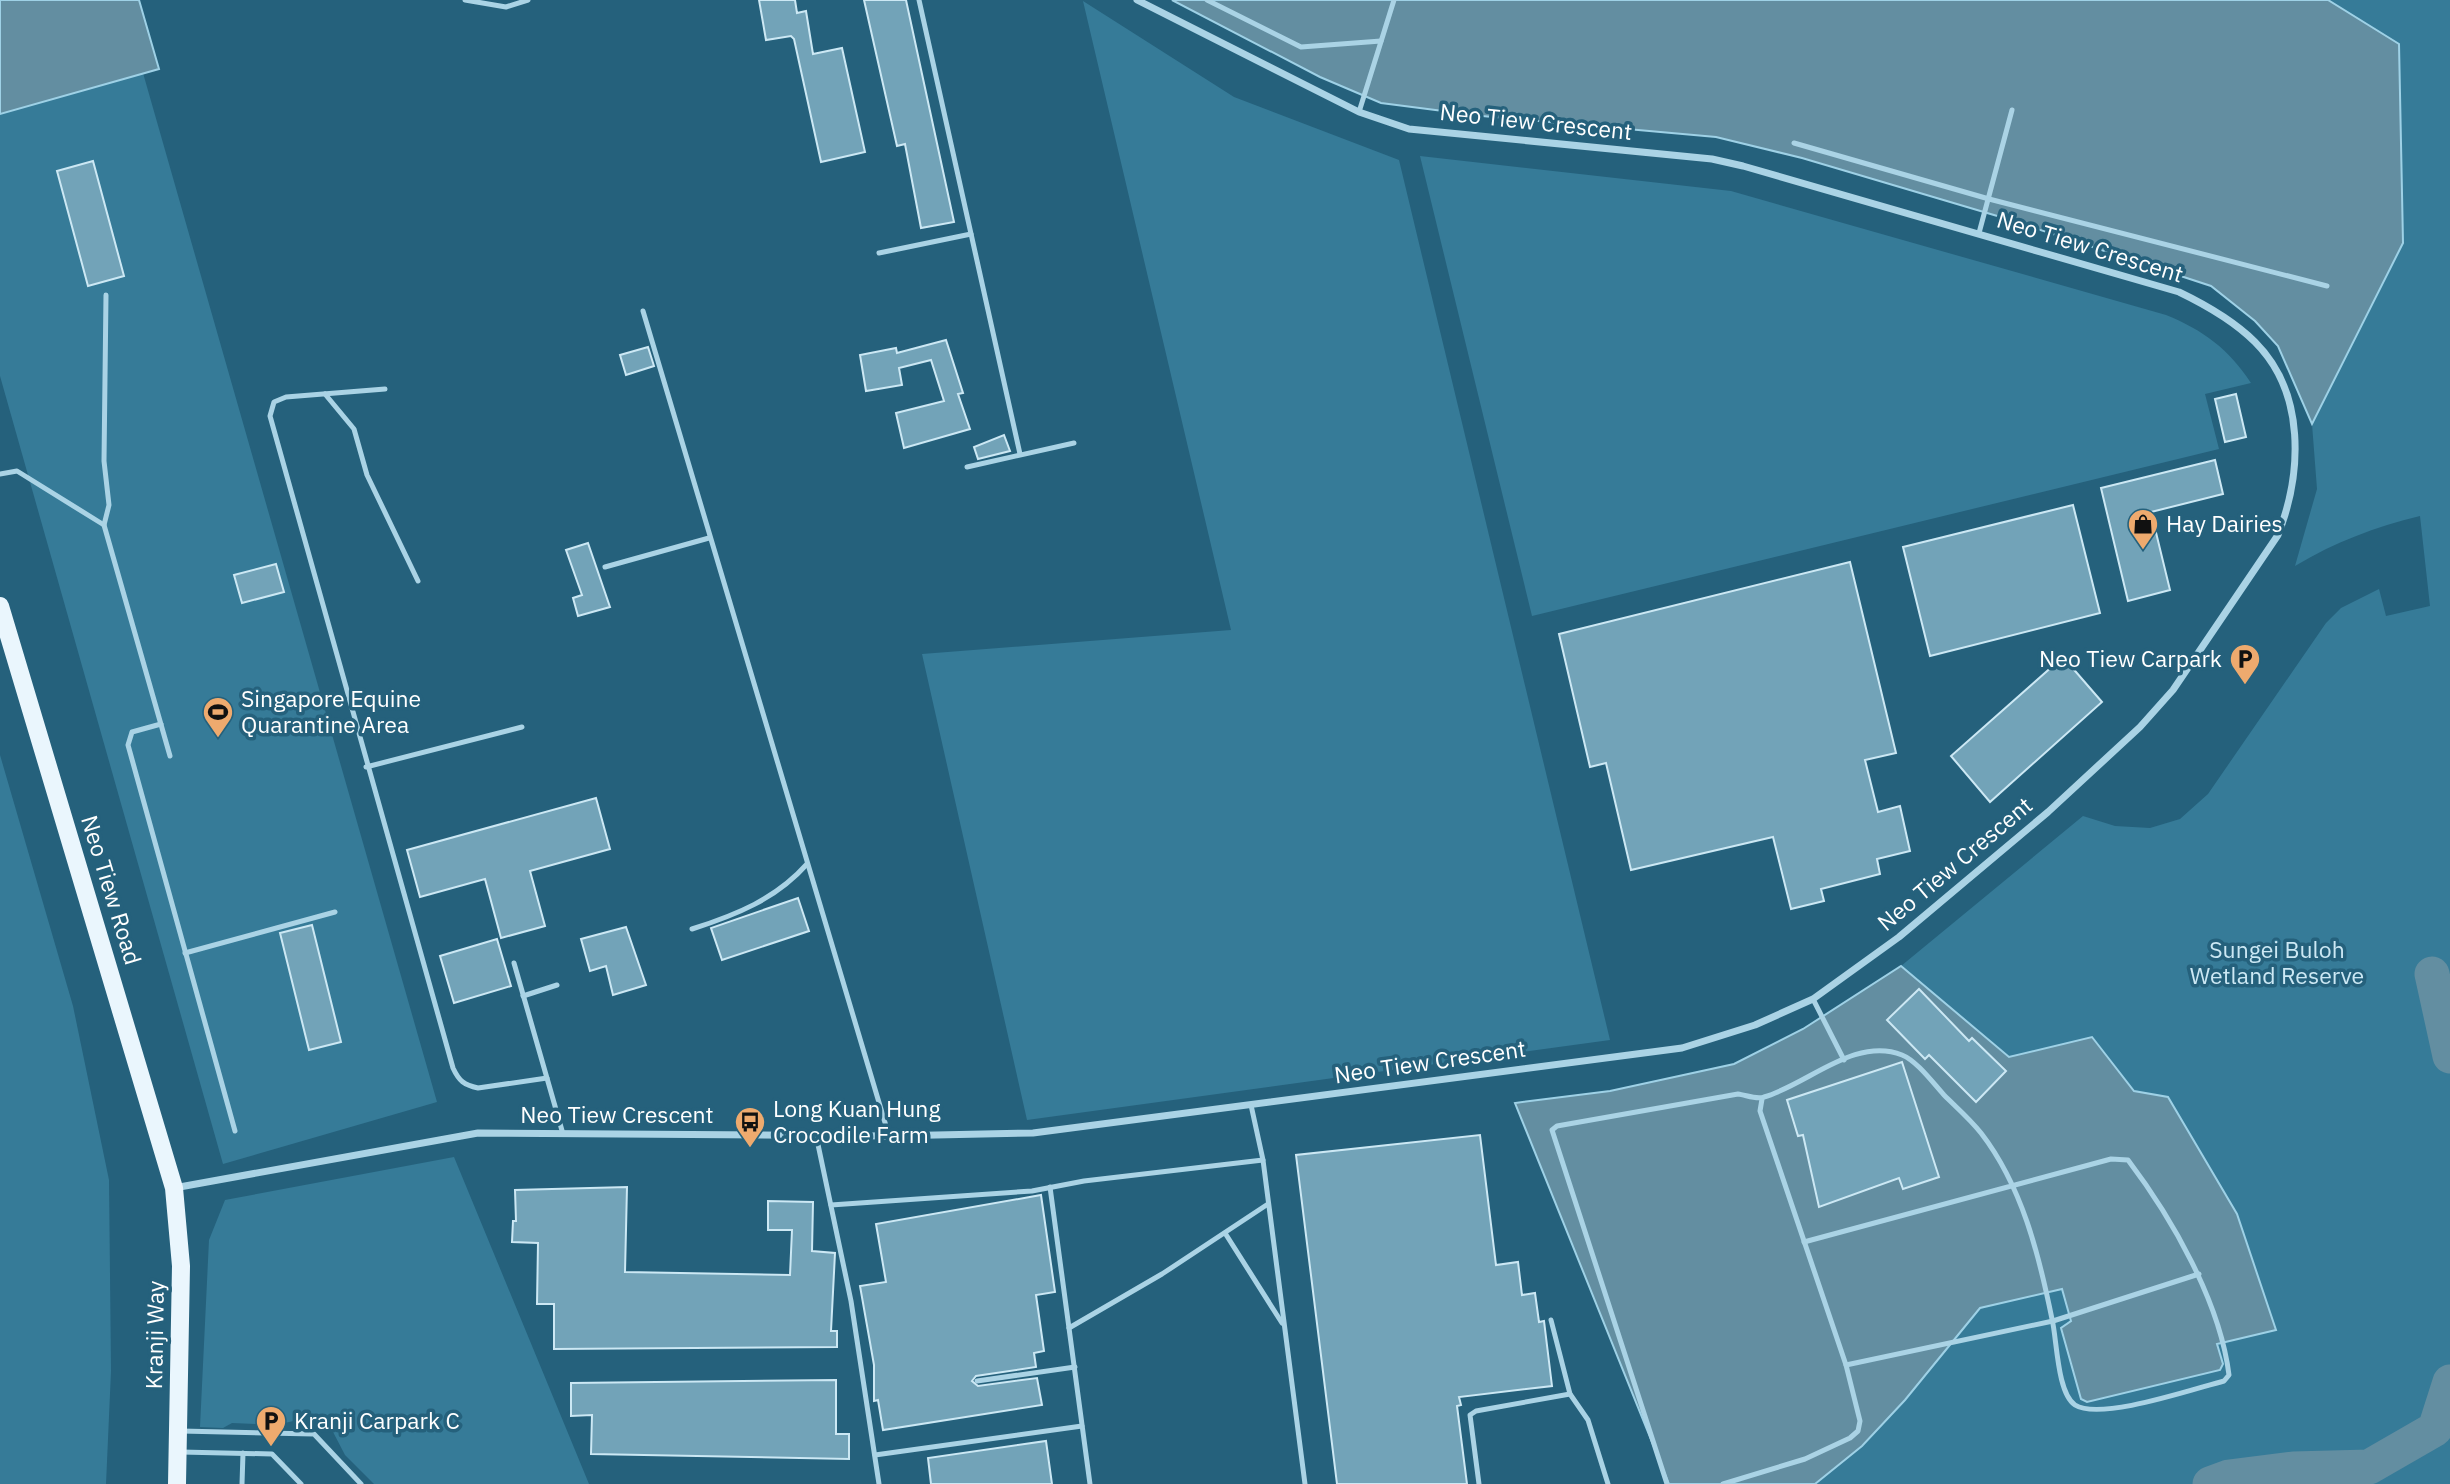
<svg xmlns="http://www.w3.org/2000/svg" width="2450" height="1484" font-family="'IBM Plex Sans',sans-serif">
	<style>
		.green { fill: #367b98 }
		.water { fill: #638ea1; stroke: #9ed1e6; stroke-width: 2 }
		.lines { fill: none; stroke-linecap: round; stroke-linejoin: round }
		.river { stroke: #638ea1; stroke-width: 35 }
		.building { fill: #72a3b8; stroke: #cce8f4; stroke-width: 2 }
		.lane { stroke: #aad3e5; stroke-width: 5 }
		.street { stroke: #aad3e5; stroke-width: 7 }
		.primary { stroke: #eaf6fd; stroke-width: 18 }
		.labels { text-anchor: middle; stroke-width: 7; stroke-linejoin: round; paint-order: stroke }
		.street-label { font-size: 23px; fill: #fff; stroke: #25617c }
		.poi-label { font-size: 23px; fill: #fff; stroke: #25617c; text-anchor: start }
		.park-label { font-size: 23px; fill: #cce8f4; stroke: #25617c }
	</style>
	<rect width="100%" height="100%" fill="#25617c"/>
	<g class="green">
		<path d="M2328 0H2450V1484H1815L1862 1446 1905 1400 1980 1308 2065 1288 2082 1375 2168 1098 2134 1091 2092 1037 2009 1057 1901 966 2083 816 2115 826 2150 828 2180 819 2208 794 2326 623 2341 608 2379 589 2386 616 2430 606 2420 516C2375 527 2335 542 2295 566L2317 489 2312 424 2403 243 2399 44Z"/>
		<path d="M1083 1 1234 97 1399 160 1610 1040 1027 1120 922 654 1231 630Z"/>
		<path d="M143 73 437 1102 223 1164 0 376V114Z"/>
		<path d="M1420 156 1731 191 2166 315C2203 330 2229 349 2251 383L2205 394 2219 449 1532 616Z"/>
		<path d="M0 755 73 1006 109 1180 111 1371 106 1484H0Z"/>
		<path d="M454 1157 589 1484H374L345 1455 332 1430 319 1420 302 1419 276 1425 232 1423 223 1428 200 1427 209 1240 225 1200Z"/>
	</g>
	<g class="water">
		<path d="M0 0H139L159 69 0 114Z"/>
		<path d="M1172 0H2328L2399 44 2403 243 2312 424 2278 346 2255 321 2211 286 2004 218 1802 158 1716 137 1482 116 1381 103 1320 77Z"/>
		<path d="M1901 966 2009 1057 2092 1037 2134 1091 2168 1097 2237 1214 2276 1330 2217 1344 2223 1364 2220 1370 2087 1402 2081 1399 2061 1328 2071 1321 2062 1289 1980 1308 1905 1400 1862 1446 1815 1484H1669L1515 1103 1610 1091 1734 1064 1803 1029Z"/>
		<path d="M2432 974 2450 978V1014L2442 1010Z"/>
	</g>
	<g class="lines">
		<g class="river">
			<path d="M2432 974 2450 1056"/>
			<path d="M2210 1484 2229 1477 2293 1469 2369 1467 2435 1429 2450 1382"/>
		</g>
	</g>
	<g class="building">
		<path d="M759 0H795L797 13 806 11 813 54 842 48 865 152 821 162 794 39 791 36 766 40Z"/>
		<path d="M864 0H906L954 222 921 228 905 144 897 146Z"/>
		<path d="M93 161 124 276 88 286 57 171Z"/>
		<path d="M946 340 963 393 958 394 970 429 904 448 896 413 944 401 931 360 899 368 902 385 866 391 860 355 896 348 897 353Z"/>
		<path d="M648 347 654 366 626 375 620 355Z"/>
		<path d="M2236 394 2246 437 2225 442 2215 399Z"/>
		<path d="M1004 435 1010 451 978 459 974 447Z"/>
		<path d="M2215 460 2223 494 2151 512 2170 590 2128 601 2101 488Z"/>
		<path d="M2073 505 2100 613 1930 656 1903 547Z"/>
		<path d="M588 543 610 607 578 616 573 598 582 595 566 550Z"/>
		<path d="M1850 562 1896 753 1865 760 1878 812 1900 806 1910 851 1877 859 1880 874 1821 889 1824 901 1791 909 1773 837 1631 870 1606 763 1590 767 1559 634Z"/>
		<path d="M276 564 284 592 242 603 234 575Z"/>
		<path d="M2063 657 2102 702 1990 802 1951 756Z"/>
		<path d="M596 798 610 849 530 871 545 926 501 938 485 879 420 897 407 850Z"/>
		<path d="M798 898 809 931 722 960 711 928Z"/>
		<path d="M312 925 341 1042 309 1050 280 933Z"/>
		<path d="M626 927 646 985 613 995 606 966 590 971 581 939Z"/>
		<path d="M497 939 511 986 454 1003 440 956Z"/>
		<path d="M1919 989 1969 1041 1972 1038 2006 1071 1976 1102 1929 1055 1925 1059 1887 1020Z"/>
		<path d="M1902 1062 1939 1177 1903 1189 1899 1178 1819 1207 1803 1135 1798 1136 1787 1100Z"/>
		<path d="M1480 1135 1496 1265 1518 1262 1522 1295 1535 1293 1539 1322 1544 1321 1552 1386 1459 1397 1461 1405 1457 1406 1467 1484H1337L1296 1155Z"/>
		<path d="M627 1187 625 1272 790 1275 792 1230H768V1201L813 1202 812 1251 835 1253 831 1331H837V1347L554 1349V1304H537L538 1243 512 1242 513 1221H516L515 1190Z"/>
		<path d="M1041 1195 1055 1292 1036 1295 1044 1351 1034 1353 1036 1367 976 1376 972 1381 978 1386 1037 1378 1042 1405 883 1430 878 1400 874 1401V1365L860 1286 886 1282 876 1224Z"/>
		<path d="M836 1380V1434H849V1459L591 1454 592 1415 571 1416V1383Z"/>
		<path d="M1046 1441 1052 1484H931L928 1458Z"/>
	</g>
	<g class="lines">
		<g class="lane">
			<path d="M465 0 506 7 528 0"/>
			<path d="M919 0 1020 454"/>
			<path d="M1207 0 1301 47 1381 41"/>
			<path d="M1359 112 1394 0"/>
			<path d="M1794 143 1989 199 2327 286"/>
			<path d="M1979 233 2012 110"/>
			<path d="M879 253 971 234"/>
			<path d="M106 295 104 461 109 505 104 525 170 756"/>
			<path d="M643 311 889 1136"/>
			<path d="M385 389 286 397 274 402 270 416 453 1068C459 1081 464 1085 478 1088L547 1078"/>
			<path d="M325 394 354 429 367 475 418 581"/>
			<path d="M967 467 1074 443"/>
			<path d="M0 474 17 471 104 525"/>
			<path d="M605 567 709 538"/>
			<path d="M161 724 132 732 128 745 235 1131"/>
			<path d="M366 767 522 727"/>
			<path d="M692 929C736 915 776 899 807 864"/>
			<path d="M185 953 335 912"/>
			<path d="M514 963 563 1134"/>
			<path d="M523 996 557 985"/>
			<path d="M1813 999 1844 1060"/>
			<path d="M1251 1105 1263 1160 1305 1484"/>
			<path d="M816 1135 851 1301 879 1484"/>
			<path d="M1050 1187 1090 1484"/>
			<path d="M831 1205 1032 1191 1084 1181 1263 1160"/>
			<path d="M1225 1233 1282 1323"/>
			<path d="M1551 1320 1570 1394 1588 1420 1608 1484"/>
			<path d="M1069 1328 1162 1274 1268 1204"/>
			<path d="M1846 1365 2053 1321 2199 1274"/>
			<path d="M977 1381 1075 1367"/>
			<path d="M181 1431 314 1434 361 1484"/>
			<path d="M181 1452 272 1454 301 1484"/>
			<path d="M875 1455 1082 1426"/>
			<path d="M242 1484 243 1453"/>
			<path d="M1479 1484 1470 1415 1476 1411 1570 1394"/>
			<path d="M1667 1484 1552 1130 1557 1126 1738 1094C1746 1095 1757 1100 1764 1097 1807 1085 1855 1036 1902 1055 1917 1061 1933 1083 1944 1095 1956 1107 1970 1119 1981 1133 2022 1186 2039 1255 2052 1319 2057 1339 2057 1393 2075 1405 2100 1421 2193 1389 2224 1381L2229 1375C2220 1302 2172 1218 2128 1160L2111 1159 1804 1242"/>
			<path d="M1723 1484 1805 1459 1850 1438 1858 1431 1860 1421 1846 1365 1760 1111 1762 1099"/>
		</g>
		<path class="street" d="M174 1188 478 1133 889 1136 1033 1133 1682 1048 1755 1025 1813 999 1899 937 2048 812 2140 727 2173 690 2278 535C2302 473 2306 393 2255 342 2234 321 2206 305 2179 292L1743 166 1712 159 1409 129 1359 112 1137 0"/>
		<path class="primary" d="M0 606 174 1188 181 1266 177 1484"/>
	</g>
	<defs>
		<g id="shop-pin" transform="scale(1.575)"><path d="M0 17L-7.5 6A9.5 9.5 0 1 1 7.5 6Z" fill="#eeaa6e" stroke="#25617c"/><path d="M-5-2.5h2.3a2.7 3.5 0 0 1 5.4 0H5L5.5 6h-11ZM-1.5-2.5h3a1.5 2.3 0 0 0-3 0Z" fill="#111"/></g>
		<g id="parking-pin" transform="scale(1.575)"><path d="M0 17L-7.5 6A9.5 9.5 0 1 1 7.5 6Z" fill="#eeaa6e" stroke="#25617c"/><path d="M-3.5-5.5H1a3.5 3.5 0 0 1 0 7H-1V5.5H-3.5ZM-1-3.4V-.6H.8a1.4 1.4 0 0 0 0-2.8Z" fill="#111"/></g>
		<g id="stadium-pin" transform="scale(1.575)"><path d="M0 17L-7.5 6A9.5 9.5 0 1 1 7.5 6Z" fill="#eeaa6e" stroke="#25617c"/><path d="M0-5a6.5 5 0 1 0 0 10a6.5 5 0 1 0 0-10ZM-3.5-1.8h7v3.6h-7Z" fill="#111"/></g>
		<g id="bus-pin" transform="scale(1.575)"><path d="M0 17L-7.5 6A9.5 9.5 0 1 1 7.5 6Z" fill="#eeaa6e" stroke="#25617c"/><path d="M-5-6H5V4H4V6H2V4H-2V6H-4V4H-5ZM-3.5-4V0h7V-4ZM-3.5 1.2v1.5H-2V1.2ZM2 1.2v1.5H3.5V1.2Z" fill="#111"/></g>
	</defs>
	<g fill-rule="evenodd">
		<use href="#shop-pin" x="2143" y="524"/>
		<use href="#parking-pin" x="2245" y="659"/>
		<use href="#stadium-pin" x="218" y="712"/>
		<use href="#bus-pin" x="750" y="1122"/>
		<use href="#parking-pin" x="271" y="1421"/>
	</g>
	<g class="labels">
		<g class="street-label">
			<text transform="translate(1536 122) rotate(6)" y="8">Neo Tiew Crescent</text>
			<text transform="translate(2090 247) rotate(17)" y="8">Neo Tiew Crescent</text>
			<text transform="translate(1955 864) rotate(-40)" y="8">Neo Tiew Crescent</text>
			<text transform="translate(111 890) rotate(73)" y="8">Neo Tiew Road</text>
			<text transform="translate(1430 1062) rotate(-8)" y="8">Neo Tiew Crescent</text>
			<text x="617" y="1123">Neo Tiew Crescent</text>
			<text transform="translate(155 1335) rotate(-89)" y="8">Kranji Way</text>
		</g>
		<g class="poi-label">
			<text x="2166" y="532">Hay Dairies</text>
			<text x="2222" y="667" text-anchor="end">Neo Tiew Carpark</text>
			<text x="241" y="707">Singapore Equine<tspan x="241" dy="26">Quarantine Area</tspan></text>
			<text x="773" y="1117">Long Kuan Hung<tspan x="773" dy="26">Crocodile Farm</tspan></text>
			<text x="294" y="1429">Kranji Carpark C</text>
		</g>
		<g class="park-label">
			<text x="2277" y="958">Sungei Buloh<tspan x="2277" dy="26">Wetland Reserve</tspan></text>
		</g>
	</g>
</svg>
